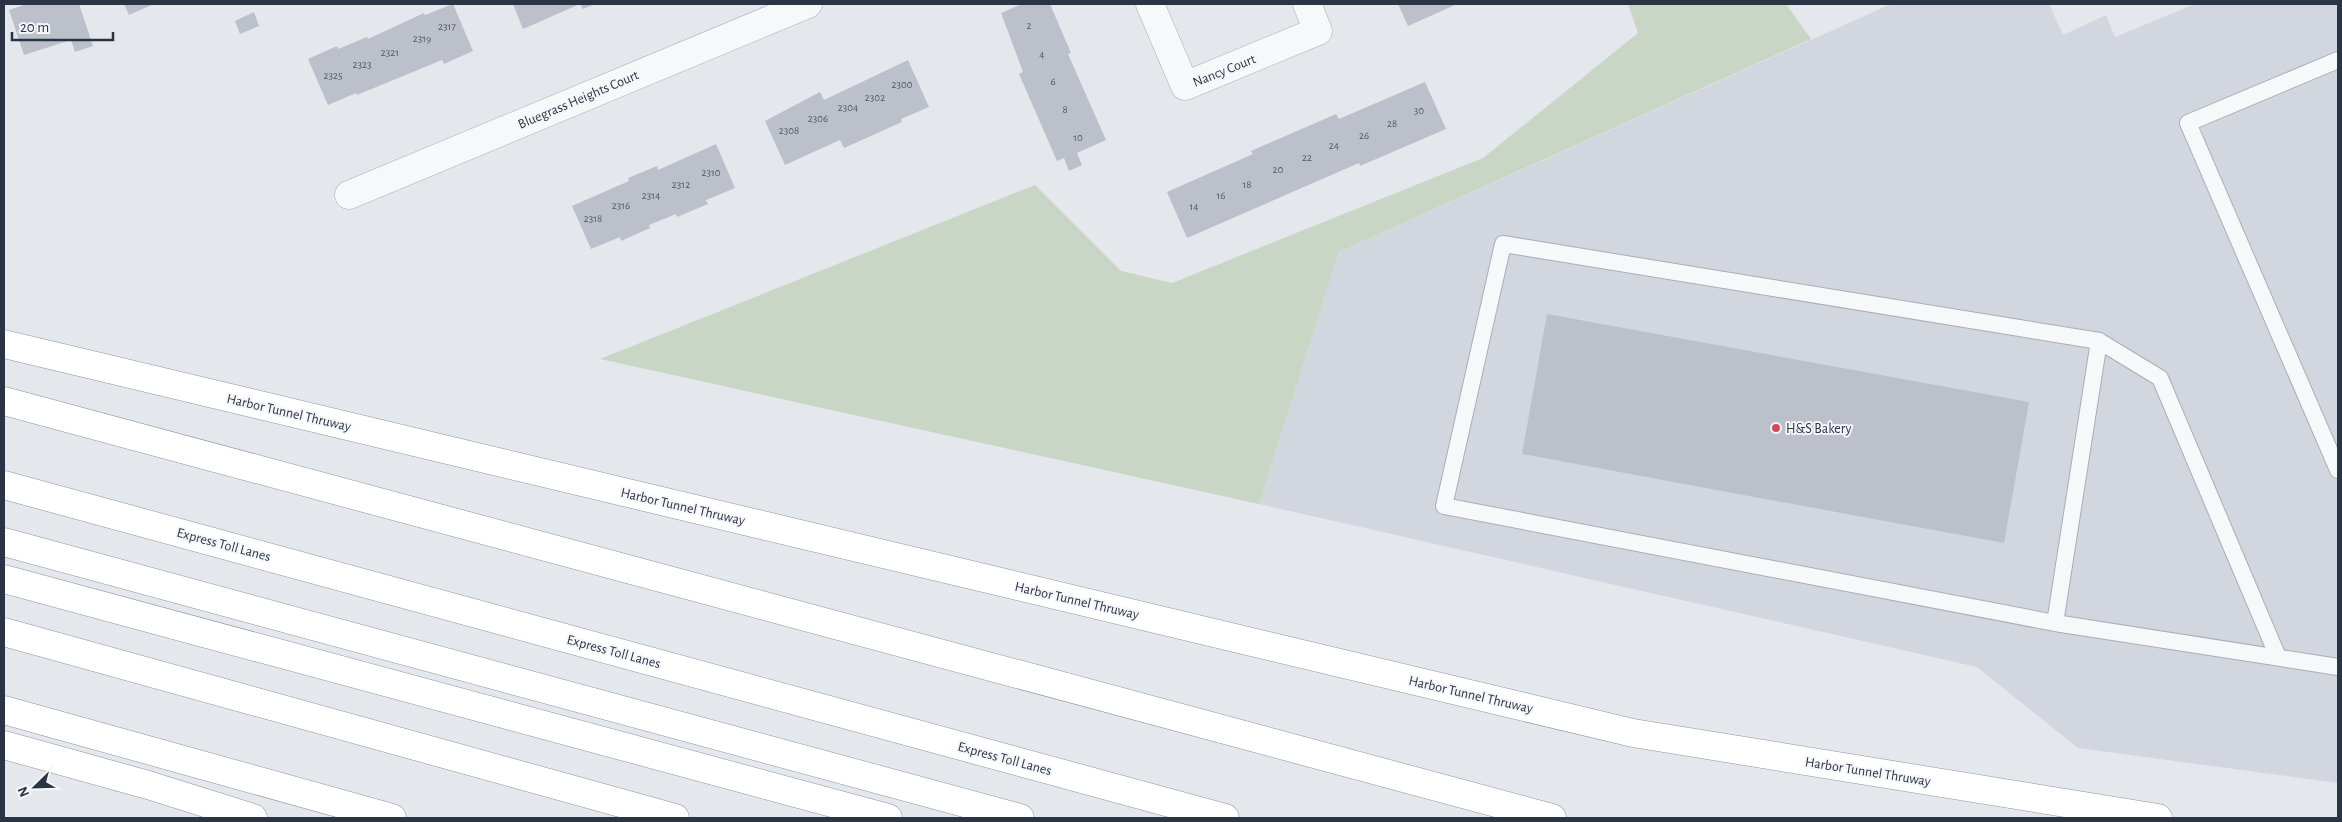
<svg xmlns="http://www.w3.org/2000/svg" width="2342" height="822" font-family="'Alegreya Sans',sans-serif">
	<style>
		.built { fill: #d2d6de }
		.green { fill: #c9d6c5 }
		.building { fill: #bbc0ca }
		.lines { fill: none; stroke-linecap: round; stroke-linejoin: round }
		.lane-casing { stroke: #a9aeb7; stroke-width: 18 }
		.street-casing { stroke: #a9aeb7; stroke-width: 29 }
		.highway-casing { stroke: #8b94a3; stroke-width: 29 }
		.lane { stroke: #f7f8fa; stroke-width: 16 }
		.street { stroke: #f7f8fa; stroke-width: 28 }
		.highway { stroke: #fff; stroke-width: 28 }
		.poi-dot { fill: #d1495b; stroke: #f4f6f9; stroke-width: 2 }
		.labels { text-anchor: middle; stroke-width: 4; stroke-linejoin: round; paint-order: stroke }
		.number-label { font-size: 11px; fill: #4f5766 }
		.street-label { font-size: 14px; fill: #2b3445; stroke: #f4f6f9 }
		.poi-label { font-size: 14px; fill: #2b3445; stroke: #f4f6f9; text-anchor: start }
	</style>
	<rect width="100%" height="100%" fill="#e4e7ec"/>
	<path class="built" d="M1891 4H2049L2063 35 2106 15 2115 37 2195 4H2338V783L2078 748 1977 667 1259 504 1339 252Z"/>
	<path class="green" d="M1628 4H1786L1811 39 1339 252 1259 504 600 359 1035 185 1121 271 1172 283 1483 158 1638 33Z"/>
	<g class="building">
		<path d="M27 4H79L93 46 75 52 71 40 24 55 9 10Z"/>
		<path d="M124 4H154L129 15Z"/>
		<path d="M453 4 473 51 444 64 442 60 357 95 356 93 328 105 308 59 337 46 338 49 367 37 368 39 424 13 425 15Z"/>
		<path d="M513 4H595L583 9 580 4 523 29Z"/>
		<path d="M1022 4H1050L1071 53 1068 54 1106 140 1077 153 1082 165 1069 171 1064 158 1057 161 1019 74 1023 72 1001 13Z"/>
		<path d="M1398 4H1454L1455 5 1408 26Z"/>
		<path d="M254 12 259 26 240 34 235 21Z"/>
		<path d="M908 60 929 107 901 119 902 122 844 148 840 140 785 165 765 121 820 92 824 100Z"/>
		<path d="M1425 82 1446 129 1360 166 1359 163 1187 238 1167 192 1253 154 1251 151 1336 114 1339 119Z"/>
		<path d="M716 144 735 188 706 200 708 204 677 217 676 214 649 225 650 228 621 241 620 237 591 249 572 206 629 181 628 178 657 166 658 170Z"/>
		<path d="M1547 314 2029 402 2004 543 1522 454Z"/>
	</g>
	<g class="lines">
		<g class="lane-casing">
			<g id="lane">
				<path d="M2338 60 2188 123 2338 470"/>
				<path d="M2099 341 2160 378 2278 657"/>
				<path d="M2055 623 2099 341 1503 244 1444 506 2055 623 2338 667"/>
			</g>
		</g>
		<g class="street-casing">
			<g id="street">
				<path d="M1150 4 1185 86 1318 31 1307 4"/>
				<path d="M349 195 808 4"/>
			</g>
		</g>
		<g class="highway-casing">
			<g id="highway">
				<path d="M4 344 1633 733 2158 818"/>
				<path d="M4 401 1552 818"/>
				<path d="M4 485 1225 818"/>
				<path d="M4 542 1020 818"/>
				<path d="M4 579 888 818"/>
				<path d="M4 632 675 818"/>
				<path d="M4 710 392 818"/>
				<path d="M4 745 148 785 253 818"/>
			</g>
		</g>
		<use href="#lane" class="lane"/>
		<use href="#street" class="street"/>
		<use href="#highway" class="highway"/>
	</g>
	<circle class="poi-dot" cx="1776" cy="428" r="5"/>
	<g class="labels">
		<g class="number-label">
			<text x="1029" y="29">2</text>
			<text x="447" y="30">2317</text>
			<text x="422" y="42">2319</text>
			<text x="390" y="56">2321</text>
			<text x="1042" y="58">4</text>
			<text x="362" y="68">2323</text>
			<text x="333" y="79">2325</text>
			<text x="1053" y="85">6</text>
			<text x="902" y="88">2300</text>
			<text x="875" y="101">2302</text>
			<text x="848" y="111">2304</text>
			<text x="1065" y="113">8</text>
			<text x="1419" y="114">30</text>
			<text x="818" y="122">2306</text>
			<text x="1392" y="127">28</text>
			<text x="789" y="134">2308</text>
			<text x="1364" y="139">26</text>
			<text x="1078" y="141">10</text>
			<text x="1334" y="149">24</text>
			<text x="1307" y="161">22</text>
			<text x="1278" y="173">20</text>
			<text x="711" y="176">2310</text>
			<text x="681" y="188">2312</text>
			<text x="1247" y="188">18</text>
			<text x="651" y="199">2314</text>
			<text x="1221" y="199">16</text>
			<text x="621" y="209">2316</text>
			<text x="1194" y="210">14</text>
			<text x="593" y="222">2318</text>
		</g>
		<g class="street-label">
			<text transform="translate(1224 70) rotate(-22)" y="5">Nancy Court</text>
			<text transform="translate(578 99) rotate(-23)" y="5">Bluegrass Heights Court</text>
			<text transform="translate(289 412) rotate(13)" y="5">Harbor Tunnel Thruway</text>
			<text transform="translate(683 506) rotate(13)" y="5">Harbor Tunnel Thruway</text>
			<text transform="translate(224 544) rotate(15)" y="5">Express Toll Lanes</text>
			<text transform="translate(1077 600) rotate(13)" y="5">Harbor Tunnel Thruway</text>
			<text transform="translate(614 651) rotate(15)" y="5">Express Toll Lanes</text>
			<text transform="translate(1471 694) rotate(13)" y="5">Harbor Tunnel Thruway</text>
			<text transform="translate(1005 758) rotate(15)" y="5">Express Toll Lanes</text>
			<text transform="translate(1868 771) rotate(9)" y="5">Harbor Tunnel Thruway</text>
		</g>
		<g class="poi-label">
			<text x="1786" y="433">H&amp;S Bakery</text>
		</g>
	</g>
	<rect width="2342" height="822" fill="none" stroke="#2b3445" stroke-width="10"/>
	<g transform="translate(35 787) rotate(247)" stroke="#f4f6f9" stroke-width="4" paint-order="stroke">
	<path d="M0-4L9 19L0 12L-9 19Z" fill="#2b3445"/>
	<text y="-8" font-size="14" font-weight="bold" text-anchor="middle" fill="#2b3445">N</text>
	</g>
	<path d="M12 32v8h101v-8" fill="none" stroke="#2b3445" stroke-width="2.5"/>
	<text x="20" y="32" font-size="15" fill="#2b3445" stroke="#f4f6f9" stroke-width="4" paint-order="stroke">20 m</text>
</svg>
